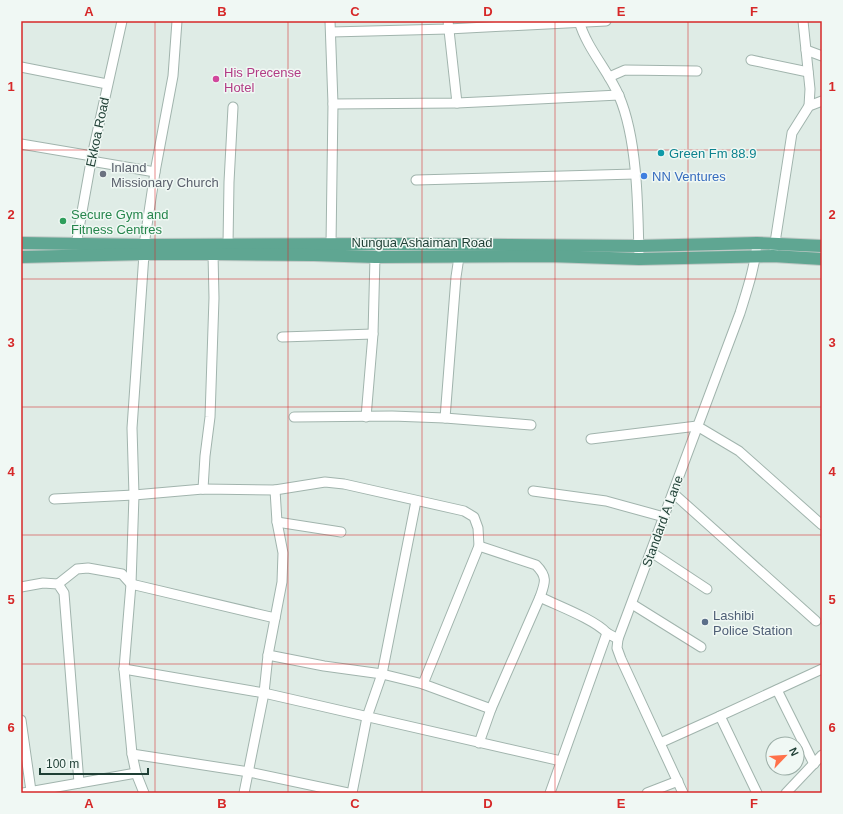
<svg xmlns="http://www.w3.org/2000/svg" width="843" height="814" font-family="Arial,sans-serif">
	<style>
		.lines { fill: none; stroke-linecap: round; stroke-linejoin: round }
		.minor-casing { stroke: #a1b4ad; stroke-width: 11 }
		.major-casing { stroke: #c0c9c6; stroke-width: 14 }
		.minor { stroke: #fff; stroke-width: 9 }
		.major { stroke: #5fa692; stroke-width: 12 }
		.grid { fill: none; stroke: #d62828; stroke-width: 1; stroke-opacity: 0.55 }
		.hotel-dot { fill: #d1479c; stroke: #f0f8f4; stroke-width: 1.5 }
		.culture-dot { fill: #0f9aa8; stroke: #f0f8f4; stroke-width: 1.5 }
		.worship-dot { fill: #6b7280; stroke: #f0f8f4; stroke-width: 1.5 }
		.shop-dot { fill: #3f7fe0; stroke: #f0f8f4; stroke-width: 1.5 }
		.leisure-dot { fill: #2e9e5b; stroke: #f0f8f4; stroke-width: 1.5 }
		.service-dot { fill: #5c6f8a; stroke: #f0f8f4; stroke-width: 1.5 }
		.labels { text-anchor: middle; stroke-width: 3; stroke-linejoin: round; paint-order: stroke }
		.hotel-label { font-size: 13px; fill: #b23c85; stroke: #f0f8f4; text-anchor: start }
		.street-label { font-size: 13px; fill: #1e3e34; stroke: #f0f8f4 }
		.culture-label { font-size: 13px; fill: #0d838f; stroke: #f0f8f4; text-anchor: start }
		.worship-label { font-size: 13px; fill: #5b616d; stroke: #f0f8f4; text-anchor: start }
		.shop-label { font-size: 13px; fill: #366cbe; stroke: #f0f8f4; text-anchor: start }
		.leisure-label { font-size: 13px; fill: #27864d; stroke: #f0f8f4; text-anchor: start }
		.service-label { font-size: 13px; fill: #4e5e75; stroke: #f0f8f4; text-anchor: start }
		.neatline { fill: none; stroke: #d62828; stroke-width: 1.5 }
		.grid-label { font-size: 13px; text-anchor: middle; font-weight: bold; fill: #d62828 }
	</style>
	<rect width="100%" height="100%" fill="#dfece6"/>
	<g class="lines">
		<g class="minor-casing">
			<g id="minor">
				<path d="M330 21 333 104 331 244"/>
				<path d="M448 21 457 103"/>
				<path d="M579 21C587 49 608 70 619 96 638 140 638 210 639 259"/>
				<path d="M803 21 810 89 809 106"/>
				<path d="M331 32 448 29 606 21"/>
				<path d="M806 50 822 56"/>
				<path d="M751 60 808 72"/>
				<path d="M21 67 107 84"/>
				<path d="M609 77 625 70 697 71"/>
				<path d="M333 104 457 103 619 95"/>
				<path d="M21 144 92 156"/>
				<path d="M91 161 155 172"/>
				<path d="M416 180 635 174"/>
				<path d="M228 244 229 182 233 107"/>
				<path d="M76 245 92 156 122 21"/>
				<path d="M144 245 155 172 173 76 177 21"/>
				<path d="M774 249 792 133 809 106 822 101"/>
				<path d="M282 337 373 334"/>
				<path d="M294 417 392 416 445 418 531 425"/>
				<path d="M366 417 373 334 375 257"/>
				<path d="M445 418 456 277 459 257"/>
				<path d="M591 439 697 426 739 451 822 525"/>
				<path d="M203 489 205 456 210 417 214 298 213 254"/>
				<path d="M533 491 606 501 664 517"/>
				<path d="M673 493 816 621"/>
				<path d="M54 499 134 495 203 489 275 490 325 482 344 484 464 511 474 517 478 528 479 546 423 684 382 674 324 666 268 655"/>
				<path d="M277 522 341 532"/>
				<path d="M651 552 707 589"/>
				<path d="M58 584 77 569 88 568 122 574 131 584 275 618"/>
				<path d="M21 587 43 583 58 584 64 593 79 783"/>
				<path d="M540 597C558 606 594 619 607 633"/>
				<path d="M632 604 701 647"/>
				<path d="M124 669 264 693 561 761"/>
				<path d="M423 684 491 709"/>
				<path d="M777 690 814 764"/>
				<path d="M720 716 757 793"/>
				<path d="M21 720 31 791"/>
				<path d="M479 743 491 709 540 597C545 583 548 577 536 565L479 546"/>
				<path d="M660 743 720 716 822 669"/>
				<path d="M132 754 249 772 348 793"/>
				<path d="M23 793 136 773"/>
				<path d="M144 793 136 773 132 754 124 669 131 584 134 495 132 428 144 254"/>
				<path d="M244 793 264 693 268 655 282 582 283 553 277 522 275 490"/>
				<path d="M352 793 367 717 382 674 416 501"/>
				<path d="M550 793 607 633 618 639"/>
				<path d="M647 793 678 781"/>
				<path d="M683 793 621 659 617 648 618 639 740 313C747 290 755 267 757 243"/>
				<path d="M786 793 822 755"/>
			</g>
		</g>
		<g class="major-casing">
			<g id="major">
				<path d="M21 243 144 245 395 244 639 246 757 243 822 246"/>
				<path d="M21 257 144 254H213L314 255 375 257 549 256 639 259 773 256 822 259"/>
			</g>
		</g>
		<use href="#minor" class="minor"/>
		<use href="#major" class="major"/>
	</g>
	<path class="grid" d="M155 21V793M288 21V793M422 21V793M555 21V793M688 21V793M21 150H822M21 279H822M21 407H822M21 535H822M21 664H822"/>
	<circle class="hotel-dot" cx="216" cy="79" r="4"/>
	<circle class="culture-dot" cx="661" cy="153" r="4"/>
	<circle class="worship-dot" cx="103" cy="174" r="4"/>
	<circle class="shop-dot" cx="644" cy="176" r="4"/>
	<circle class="leisure-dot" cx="63" cy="221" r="4"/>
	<circle class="service-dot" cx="705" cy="622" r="4"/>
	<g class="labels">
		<g class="hotel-label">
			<text x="224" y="77">His Precense<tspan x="224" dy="15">Hotel</tspan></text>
		</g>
		<g class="street-label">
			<text transform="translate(97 132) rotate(-78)" y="5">Ekkoa Road</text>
			<text x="422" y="247">Nungua Ashaiman Road</text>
			<text transform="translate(662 521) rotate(-70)" y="5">Standard A Lane</text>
		</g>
		<g class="culture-label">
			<text x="669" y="158">Green Fm 88.9</text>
		</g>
		<g class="worship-label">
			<text x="111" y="172">Inland<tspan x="111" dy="15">Missionary Church</tspan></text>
		</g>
		<g class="shop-label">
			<text x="652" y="181">NN Ventures</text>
		</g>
		<g class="leisure-label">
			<text x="71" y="219">Secure Gym and<tspan x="71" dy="15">Fitness Centres</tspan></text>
		</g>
		<g class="service-label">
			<text x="713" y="620">Lashibi<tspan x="713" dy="15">Police Station</tspan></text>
		</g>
	</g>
	<rect width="843" height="814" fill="none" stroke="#f0f8f4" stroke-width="44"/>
	<g transform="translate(785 756) rotate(65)"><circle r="19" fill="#f0f8f4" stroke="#9caea7"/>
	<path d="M0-3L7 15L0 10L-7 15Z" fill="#ff714a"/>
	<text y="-6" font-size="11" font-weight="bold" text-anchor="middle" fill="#1e3e34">N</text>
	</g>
	<path d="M40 768v6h108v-6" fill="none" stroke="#1e3e34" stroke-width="2"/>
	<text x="46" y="768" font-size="12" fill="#1e3e34" stroke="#f0f8f4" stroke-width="3" paint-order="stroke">100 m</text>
	<rect x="22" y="22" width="799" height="770" class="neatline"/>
	<g class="grid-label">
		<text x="89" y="16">A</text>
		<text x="222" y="16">B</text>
		<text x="355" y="16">C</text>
		<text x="488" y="16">D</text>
		<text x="621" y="16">E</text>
		<text x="754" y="16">F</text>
		<text x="11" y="91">1</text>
		<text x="832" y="91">1</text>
		<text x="11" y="219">2</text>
		<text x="832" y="219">2</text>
		<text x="11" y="347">3</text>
		<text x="832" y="347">3</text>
		<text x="11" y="476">4</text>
		<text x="832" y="476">4</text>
		<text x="11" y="604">5</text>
		<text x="832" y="604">5</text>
		<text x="11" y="732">6</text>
		<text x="832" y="732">6</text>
		<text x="89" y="808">A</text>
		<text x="222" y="808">B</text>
		<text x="355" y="808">C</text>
		<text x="488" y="808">D</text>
		<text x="621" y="808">E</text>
		<text x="754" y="808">F</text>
	</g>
</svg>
